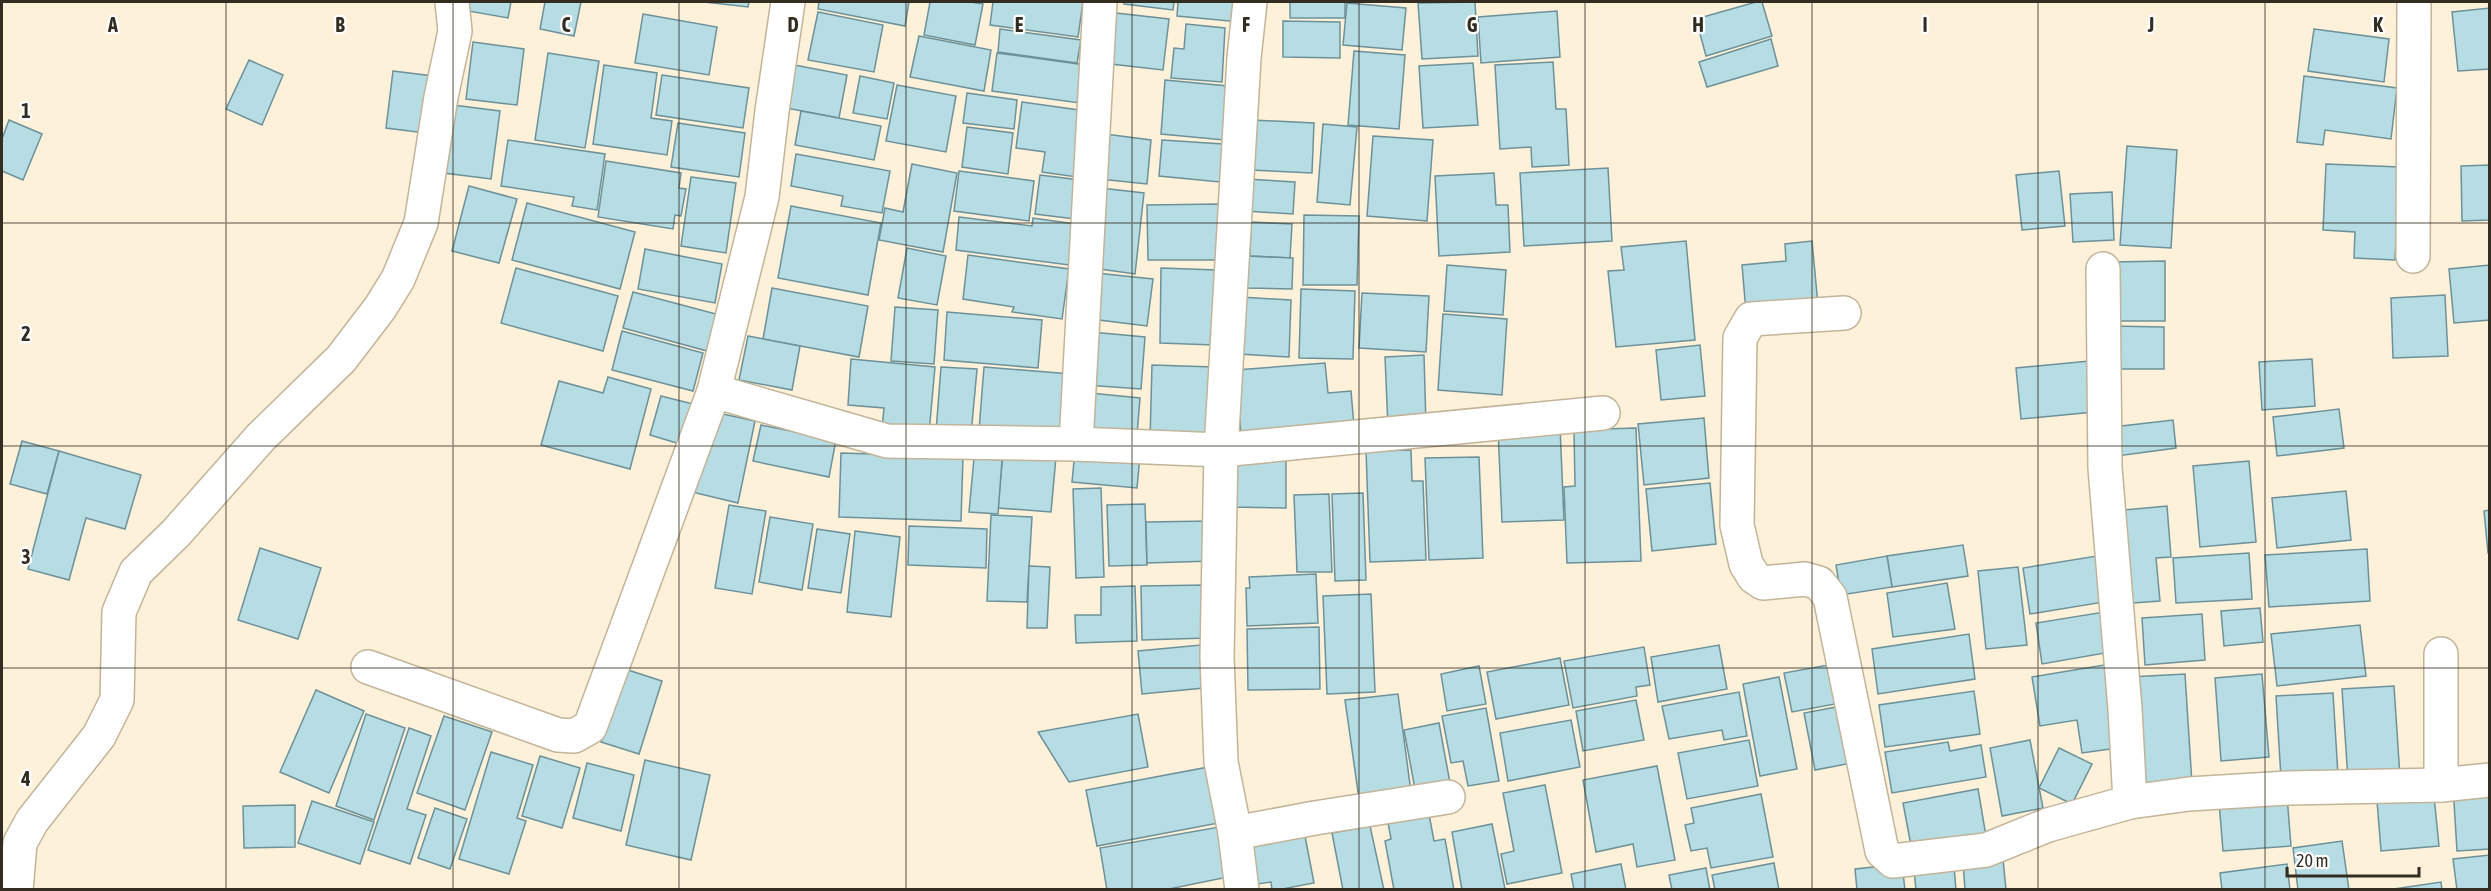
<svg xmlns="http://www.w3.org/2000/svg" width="2491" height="891" font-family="'Asap Condensed',sans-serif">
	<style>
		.building { fill: #b6dce4; stroke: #6d9199; stroke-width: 1.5 }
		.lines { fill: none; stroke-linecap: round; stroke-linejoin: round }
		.street-casing { stroke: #c2b498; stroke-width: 36 }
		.street { stroke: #fff; stroke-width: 33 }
		.grid { fill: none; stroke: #322c21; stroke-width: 1.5; stroke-opacity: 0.55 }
		.grid-label { font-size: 20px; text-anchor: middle; font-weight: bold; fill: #322c21; stroke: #fff; stroke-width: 4.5; stroke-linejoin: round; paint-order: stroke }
	</style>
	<rect width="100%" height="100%" fill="#fdf1da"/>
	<g class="building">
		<path d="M469 2H511L508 18 468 11Z"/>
		<path d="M545 2H581L574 36 540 29Z"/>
		<path d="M704 2H749L748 7Z"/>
		<path d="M819 2H909L905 26 818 9Z"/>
		<path d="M930 2H970L983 4 975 45 924 35Z"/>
		<path d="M993 2H1083L1078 37 990 25Z"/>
		<path d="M1124 2H1174L1173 10 1124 4Z"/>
		<path d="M1178 2H1242L1240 22 1177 16Z"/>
		<rect x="1290" y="2" width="55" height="16"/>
		<path d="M1475 2 1478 56 1422 59 1418 3Z"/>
		<path d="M1756 2H1762L1772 36 1706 56 1696 19Z"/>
		<path d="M1347 3 1406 8 1402 50 1343 45Z"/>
		<path d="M2490 8V69L2458 71 2452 12Z"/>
		<path d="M1557 11 1560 57 1481 63 1478 17Z"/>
		<path d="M818 12 883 25 874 72 808 60Z"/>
		<path d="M1107 12 1169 19 1163 70 1102 63Z"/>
		<path d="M643 14 717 27 709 75 635 63Z"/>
		<path d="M1283 21 1340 22V58L1283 57Z"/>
		<path d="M1186 24 1225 28 1222 82 1171 78 1174 48 1184 49Z"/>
		<path d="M1000 29 1081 40 1077 63 998 52Z"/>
		<path d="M2314 29 2389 39 2384 82 2308 71Z"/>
		<path d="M919 36 991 50 984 91 910 77Z"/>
		<path d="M1771 39 1778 66 1707 87 1699 62Z"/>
		<path d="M473 42 524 49 517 105 466 99Z"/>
		<path d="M1354 51 1405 55 1399 129 1348 125Z"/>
		<path d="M548 53 599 61 585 148 535 140Z"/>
		<path d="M997 53 1093 66 1087 104 992 91Z"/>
		<path d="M249 60 283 75 262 125 226 109Z"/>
		<path d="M1553 62 1556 109H1566L1569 165 1532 167 1531 147 1500 149 1495 65Z"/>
		<path d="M784 63 847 75 839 118 776 106Z"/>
		<path d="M1473 63 1478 125 1423 128 1419 66Z"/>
		<path d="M604 65 657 73 651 118 672 121 667 155 593 144Z"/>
		<path d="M393 71 433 76 425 133 386 128Z"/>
		<path d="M662 75 749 88 743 128 656 115Z"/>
		<path d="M860 76 894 83 887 119 853 113Z"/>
		<path d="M2304 76 2397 88 2391 139 2325 130 2323 145 2297 142Z"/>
		<path d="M1165 80 1228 86 1224 140 1161 134Z"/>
		<path d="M897 85 956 96 946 152 886 141Z"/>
		<path d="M967 93 1017 100 1014 129 963 123Z"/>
		<path d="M1022 102 1086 111 1077 177 1042 172 1045 152 1016 148Z"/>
		<path d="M453 105 500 111 491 179 444 173Z"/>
		<path d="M801 111 881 126 874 160 795 145Z"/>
		<path d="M9 120 42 134 23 180 2 171V139Z"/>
		<path d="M1252 120 1314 123 1312 173 1250 170Z"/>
		<path d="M678 123 745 133 739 177 671 167Z"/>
		<path d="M1323 124 1357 127 1350 205 1317 202Z"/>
		<path d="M967 127 1013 133 1008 174 962 167Z"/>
		<path d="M1105 134 1151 140 1147 184 1100 179Z"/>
		<path d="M1373 136 1433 140 1427 221 1367 216Z"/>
		<path d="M508 140 605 154 597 210 572 206 574 197 501 186Z"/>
		<path d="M1162 140 1223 144 1220 182 1159 176Z"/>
		<path d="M2127 146 2177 150 2171 248 2120 245Z"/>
		<path d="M796 154 890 171 882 213 841 206 843 196 791 186Z"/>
		<path d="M606 161 681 173 679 188 686 189 681 216 675 215 673 229 598 217Z"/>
		<path d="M912 164 957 173 943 252 879 240 885 208 903 212Z"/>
		<path d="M2326 164 2400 167 2395 260 2354 258 2355 232 2323 230Z"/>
		<path d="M2490 165V220L2462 221 2461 166Z"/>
		<path d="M1608 168 1612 241 1524 246 1520 173Z"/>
		<path d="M959 171 1034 181 1029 221 954 211Z"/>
		<path d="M2059 171 2065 226 2022 230 2016 175Z"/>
		<path d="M1494 173 1496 205H1508L1510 252 1439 256 1435 176Z"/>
		<path d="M1040 175 1080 180 1075 219 1035 214Z"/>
		<path d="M691 177 736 183 726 253 681 246Z"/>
		<path d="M1246 179 1295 182 1293 214 1245 211Z"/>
		<path d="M469 186 517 199 499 263 452 251Z"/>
		<path d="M1101 188 1144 193 1135 274 1093 268Z"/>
		<path d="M2112 192 2114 240 2073 242 2070 194Z"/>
		<path d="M527 203 635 232 620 289 512 260Z"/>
		<path d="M1219 204V260H1148L1147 205Z"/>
		<path d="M791 206 881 223 868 295 778 278Z"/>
		<path d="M1304 215 1359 216 1357 285H1303Z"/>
		<path d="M959 217 1032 226 1033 218 1075 224 1069 265 956 250Z"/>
		<path d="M1251 222 1292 224 1290 258 1250 256Z"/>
		<path d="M1686 241 1695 340 1616 347 1608 271 1624 270 1621 247Z"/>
		<path d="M1812 241 1818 305 1746 312 1742 265 1786 261 1785 244Z"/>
		<path d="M907 248 946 256 937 305 898 298Z"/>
		<path d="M645 249 722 264 715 303 638 289Z"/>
		<path d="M968 255 1069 269 1062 319 1012 312 1014 307 963 299Z"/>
		<path d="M1245 256 1293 258 1292 289 1244 288Z"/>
		<path d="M2165 261V321H2113L2112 262Z"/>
		<path d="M1447 265 1506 270 1503 315 1444 311Z"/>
		<path d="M2490 265V320L2454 323 2449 269Z"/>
		<path d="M516 268 618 296 603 351 501 323Z"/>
		<path d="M1161 268 1217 270 1214 345 1160 343Z"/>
		<path d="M1096 273 1153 279 1147 326 1091 319Z"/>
		<path d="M772 288 868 306 859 357 763 339Z"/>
		<path d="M1301 289 1355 291 1353 359 1299 358Z"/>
		<path d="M633 292 716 314 707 351 623 328Z"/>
		<path d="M1362 293 1429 296 1426 352 1359 348Z"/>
		<path d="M2445 295 2448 356 2393 358 2391 298Z"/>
		<path d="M1240 297 1291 300 1289 357 1238 354Z"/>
		<path d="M895 307 938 310 934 364 891 361Z"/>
		<path d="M947 312 1042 320 1038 368 944 360Z"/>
		<path d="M1443 314 1507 319 1502 395 1438 390Z"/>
		<path d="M2110 326 2164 327V369H2110Z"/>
		<path d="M622 331 703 353 693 391 612 370Z"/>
		<path d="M1091 332 1145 337 1141 389 1086 385Z"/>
		<path d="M748 336 800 346 792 390 739 380Z"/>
		<path d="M1700 345 1705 396 1661 400 1656 350Z"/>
		<path d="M1424 355 1426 426 1388 427 1385 357Z"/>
		<path d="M851 359 935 367 929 433 882 428 884 408 848 405Z"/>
		<path d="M2312 359 2315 406 2262 410 2259 362Z"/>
		<path d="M2089 361 2094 412 2021 419 2016 368Z"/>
		<path d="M1325 363 1328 393 1351 391 1354 426 1241 435 1236 370Z"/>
		<path d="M1152 365 1214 367 1213 441 1150 439Z"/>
		<path d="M941 367 977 369 971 435 936 432Z"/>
		<path d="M984 367 1071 374 1065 437 979 430Z"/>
		<path d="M608 377 651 389 630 469 541 445 559 381 603 393Z"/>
		<path d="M1090 393 1140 398 1137 435 1087 431Z"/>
		<path d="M661 396 701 406 690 447 650 435Z"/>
		<path d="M2339 409 2344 448 2277 456 2273 417Z"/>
		<path d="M709 411 755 421 738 503 692 492Z"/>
		<path d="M1704 418 1709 478 1644 485 1638 424Z"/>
		<path d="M2173 420 2176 448 2117 456 2113 427Z"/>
		<path d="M761 425 836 440 829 477 753 461Z"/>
		<path d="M1560 427 1564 520 1502 522 1498 429Z"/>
		<path d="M1636 428 1641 561 1567 563 1564 487 1575 486 1574 430Z"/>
		<path d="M22 441 59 451 47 494 10 484Z"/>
		<path d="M1411 450 1412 481H1423L1426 560 1370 562 1366 451Z"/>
		<path d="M59 451 141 475 125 529 86 518 69 580 28 569Z"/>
		<path d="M1075 451 1140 456 1137 488 1072 482Z"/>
		<path d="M1003 452 1056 457 1051 512 998 508Z"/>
		<path d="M841 453 963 457 961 521 839 517Z"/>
		<path d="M1231 453H1286V508L1231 507Z"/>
		<path d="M1479 457 1483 558 1429 560 1425 458Z"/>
		<path d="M974 458 1002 460 998 514 969 512Z"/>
		<path d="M2249 461 2256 542 2200 547 2193 466Z"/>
		<path d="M1710 483 1716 544 1652 551 1646 489Z"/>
		<path d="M1101 488 1104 577 1076 578 1073 489Z"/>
		<path d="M2346 491 2351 540 2277 548 2272 498Z"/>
		<path d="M1363 493 1366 580 1335 581 1332 494Z"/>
		<path d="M1329 494 1332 572H1297L1294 495Z"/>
		<path d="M1145 504 1147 565 1109 566 1107 505Z"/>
		<path d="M729 505 766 511 752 594 715 588Z"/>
		<path d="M2167 506 2171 557 2156 558 2160 601 2120 604 2113 511Z"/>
		<path d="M2490 510V553H2488L2484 511Z"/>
		<path d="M991 515 1032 517 1027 602 987 601Z"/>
		<path d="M770 517 813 524 802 590 759 582Z"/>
		<path d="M1212 521 1213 561 1147 563 1146 522Z"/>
		<path d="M909 526 987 529 986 568 908 565Z"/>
		<path d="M817 529 850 534 841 593 808 588Z"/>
		<path d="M855 531 900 537 891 617 847 612Z"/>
		<path d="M1963 545 1968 576 1892 587 1887 556Z"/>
		<path d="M260 548 321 568 298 639 238 620Z"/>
		<path d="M2367 549 2370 601 2269 607 2265 555Z"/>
		<path d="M2249 553 2252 599 2176 603 2173 558Z"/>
		<path d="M2103 555 2110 601 2030 614 2023 568Z"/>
		<path d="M1887 556 1892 587 1841 595 1836 565Z"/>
		<path d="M1029 566 1050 567 1047 628H1027Z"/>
		<path d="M2018 567 2027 645 1986 649 1978 571Z"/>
		<path d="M1316 574 1318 623 1247 626 1246 588H1250L1249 577Z"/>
		<path d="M1947 583 1955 629 1893 637 1887 593Z"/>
		<path d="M1206 585 1207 638 1142 640 1141 586Z"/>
		<path d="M1135 586 1137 641 1076 643 1075 615H1101V587Z"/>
		<path d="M1371 594 1375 692 1327 694 1323 596Z"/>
		<path d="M2260 608 2263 642 2224 646 2221 611Z"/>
		<path d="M2104 612 2111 652 2042 664 2036 623Z"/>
		<path d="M2202 614 2205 660 2145 665 2142 618Z"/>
		<path d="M2360 625 2366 676 2277 686 2271 634Z"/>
		<path d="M1319 627 1320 689 1248 690 1247 629Z"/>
		<path d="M1969 634 1975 679 1878 694 1872 649Z"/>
		<path d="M1201 645 1204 688 1142 694 1138 651Z"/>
		<path d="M1719 645 1727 689 1658 702 1651 657Z"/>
		<path d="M1644 647 1650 685 1636 687 1637 696 1573 708 1564 661Z"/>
		<path d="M1560 658 1569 705 1496 719 1487 672Z"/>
		<path d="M1839 663 1846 702 1792 712 1784 673Z"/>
		<path d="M2110 664 2124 747 2082 753 2077 720 2040 726 2032 677Z"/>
		<path d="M1479 666 1486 704 1447 711 1441 674Z"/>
		<path d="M625 669 662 681 639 754 601 742Z"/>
		<path d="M2185 674 2192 784 2137 787 2130 677Z"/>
		<path d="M2262 674 2269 757 2221 761 2215 678Z"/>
		<path d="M1779 677 1797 769 1760 776 1743 684Z"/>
		<path d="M2394 686 2400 777 2348 780 2342 689Z"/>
		<path d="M316 690 364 711 329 793 280 772Z"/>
		<path d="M1974 691 1980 734 1885 747 1879 705Z"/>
		<path d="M1739 692 1747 736 1724 740 1722 730 1669 739 1662 706Z"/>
		<path d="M2333 693 2338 775 2281 778 2276 696Z"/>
		<path d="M1398 694 1411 792 1359 799 1345 700Z"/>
		<path d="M1636 700 1644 740 1583 751 1576 711Z"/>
		<path d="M1847 705 1857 762 1815 770 1804 713Z"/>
		<path d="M1486 708 1499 781 1468 786 1463 761 1451 763 1442 716Z"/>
		<path d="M366 714 405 728 374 820 336 806Z"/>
		<path d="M1138 714 1148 767 1069 782 1038 732Z"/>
		<path d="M444 716 492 732 465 810 417 793Z"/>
		<path d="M1571 720 1580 767 1508 781 1500 733Z"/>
		<path d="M1439 723 1450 783 1415 789 1404 730Z"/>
		<path d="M409 728 431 736 407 809 426 815 410 864 368 850Z"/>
		<path d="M1749 740 1758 786 1687 799 1678 753Z"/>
		<path d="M2030 740 2043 808 2002 816 1990 748Z"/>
		<path d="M1948 742 1950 751 1981 745 1986 777 1892 793 1885 752Z"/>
		<path d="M2059 748 2092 764 2072 804 2039 788Z"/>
		<path d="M491 752 533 765 517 818 526 821 509 874 459 859Z"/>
		<path d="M540 756 580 768 562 828 522 816Z"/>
		<path d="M645 760 710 775 691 860 626 845Z"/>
		<path d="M587 763 634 775 621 831 573 818Z"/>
		<path d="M1214 766 1224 822 1097 846 1086 790Z"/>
		<path d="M1657 766 1675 860 1637 867 1633 844 1596 852 1583 780Z"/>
		<path d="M2490 784V849L2457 851 2453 786Z"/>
		<path d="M1545 785 1562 873 1507 884 1501 854 1514 851 1503 793Z"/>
		<path d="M1978 789 1987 842 1913 856 1903 803Z"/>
		<path d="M1761 794 1773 857 1711 868 1707 848 1691 851 1685 825 1694 823 1691 808Z"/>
		<path d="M2287 796 2291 846 2223 851 2219 802Z"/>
		<path d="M2434 796 2439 846 2381 851 2377 801Z"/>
		<path d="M312 801 374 822 360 864 298 843Z"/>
		<path d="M295 805V847L244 848 243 806Z"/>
		<path d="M435 808 467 819 450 869 418 858Z"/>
		<path d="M1428 809 1434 841 1445 839 1454 890H1394L1385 841 1391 839 1387 817Z"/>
		<path d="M1492 824 1505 889 1462 890 1452 832Z"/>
		<path d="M1370 826 1384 890H1343L1332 833Z"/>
		<path d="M1219 827 1228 877 1164 890H1107L1100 848Z"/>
		<path d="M1305 836 1314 883 1277 890H1272L1271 882 1250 885 1243 847Z"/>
		<path d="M2342 841 2349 890H2298L2293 848Z"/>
		<path d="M2490 855V890H2457L2453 859Z"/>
		<path d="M2003 859 2006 890H1965L1963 862Z"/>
		<path d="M1774 863 1779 890H1715L1712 875Z"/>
		<path d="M1621 864 1626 890H1574L1571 874Z"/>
		<path d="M1902 864 1905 890H1857L1855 869Z"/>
		<path d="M2287 864 2290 890H2222L2220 873Z"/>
		<path d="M1954 866 1956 890H1916L1914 870Z"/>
		<path d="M1706 868 1710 890H1672L1669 875Z"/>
		<path d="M2441 882 2442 890H2387Z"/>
	</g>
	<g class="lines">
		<g class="street-casing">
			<g id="street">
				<path d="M1250 2 1244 58 1221 450 1217 657 1221 762 1235 833 1315 818 1448 797"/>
				<path d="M2413 256 2414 2"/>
				<path d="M2103 269 2105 468 2125 709 2130 802"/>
				<path d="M1844 313 1751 319 1740 338 1737 525 1746 564 1754 577 1763 583 1805 579 1819 583 1830 597 1882 851 1893 861 1986 850 2048 825 2130 802 2189 794 2288 788 2441 785 2490 780"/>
				<path d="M714 391 887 441 1076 444 1221 450 1603 413"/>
				<path d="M1076 444 1100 2"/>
				<path d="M2441 654V785"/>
				<path d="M368 667 558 735 574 736 590 727 714 391 762 197 772 111 788 2"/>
				<path d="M1235 833 1242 890"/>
				<path d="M16 890 20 843 32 821 99 736 117 700 119 612 136 572 176 533 261 437 341 359 380 308 398 279 421 223 441 97 455 31 452 2"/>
			</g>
		</g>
		<use href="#street" class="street"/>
	</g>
	<path class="grid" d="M226 2V890M453 2V890M679 2V890M906 2V890M1132 2V890M1359 2V890M1585 2V890M1812 2V890M2038 2V890M2265 2V890M2 223H2490M2 446H2490M2 668H2490"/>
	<g class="grid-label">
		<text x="113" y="32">A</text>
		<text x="340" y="32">B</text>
		<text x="566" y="32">C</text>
		<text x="793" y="32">D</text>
		<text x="1019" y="32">E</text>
		<text x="1246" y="32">F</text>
		<text x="1472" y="32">G</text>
		<text x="1698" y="32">H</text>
		<text x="1925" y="32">I</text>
		<text x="2151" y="32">J</text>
		<text x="2378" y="32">K</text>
		<text x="26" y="118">1</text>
		<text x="26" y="341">2</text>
		<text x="26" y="564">3</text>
		<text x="26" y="786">4</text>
	</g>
	<rect width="2491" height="891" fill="none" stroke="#322c21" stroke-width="6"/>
	<path d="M2287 867v9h132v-9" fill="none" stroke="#322c21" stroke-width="3"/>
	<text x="2296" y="867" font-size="18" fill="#322c21" stroke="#ffffff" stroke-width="4.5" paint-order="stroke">20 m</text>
</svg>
